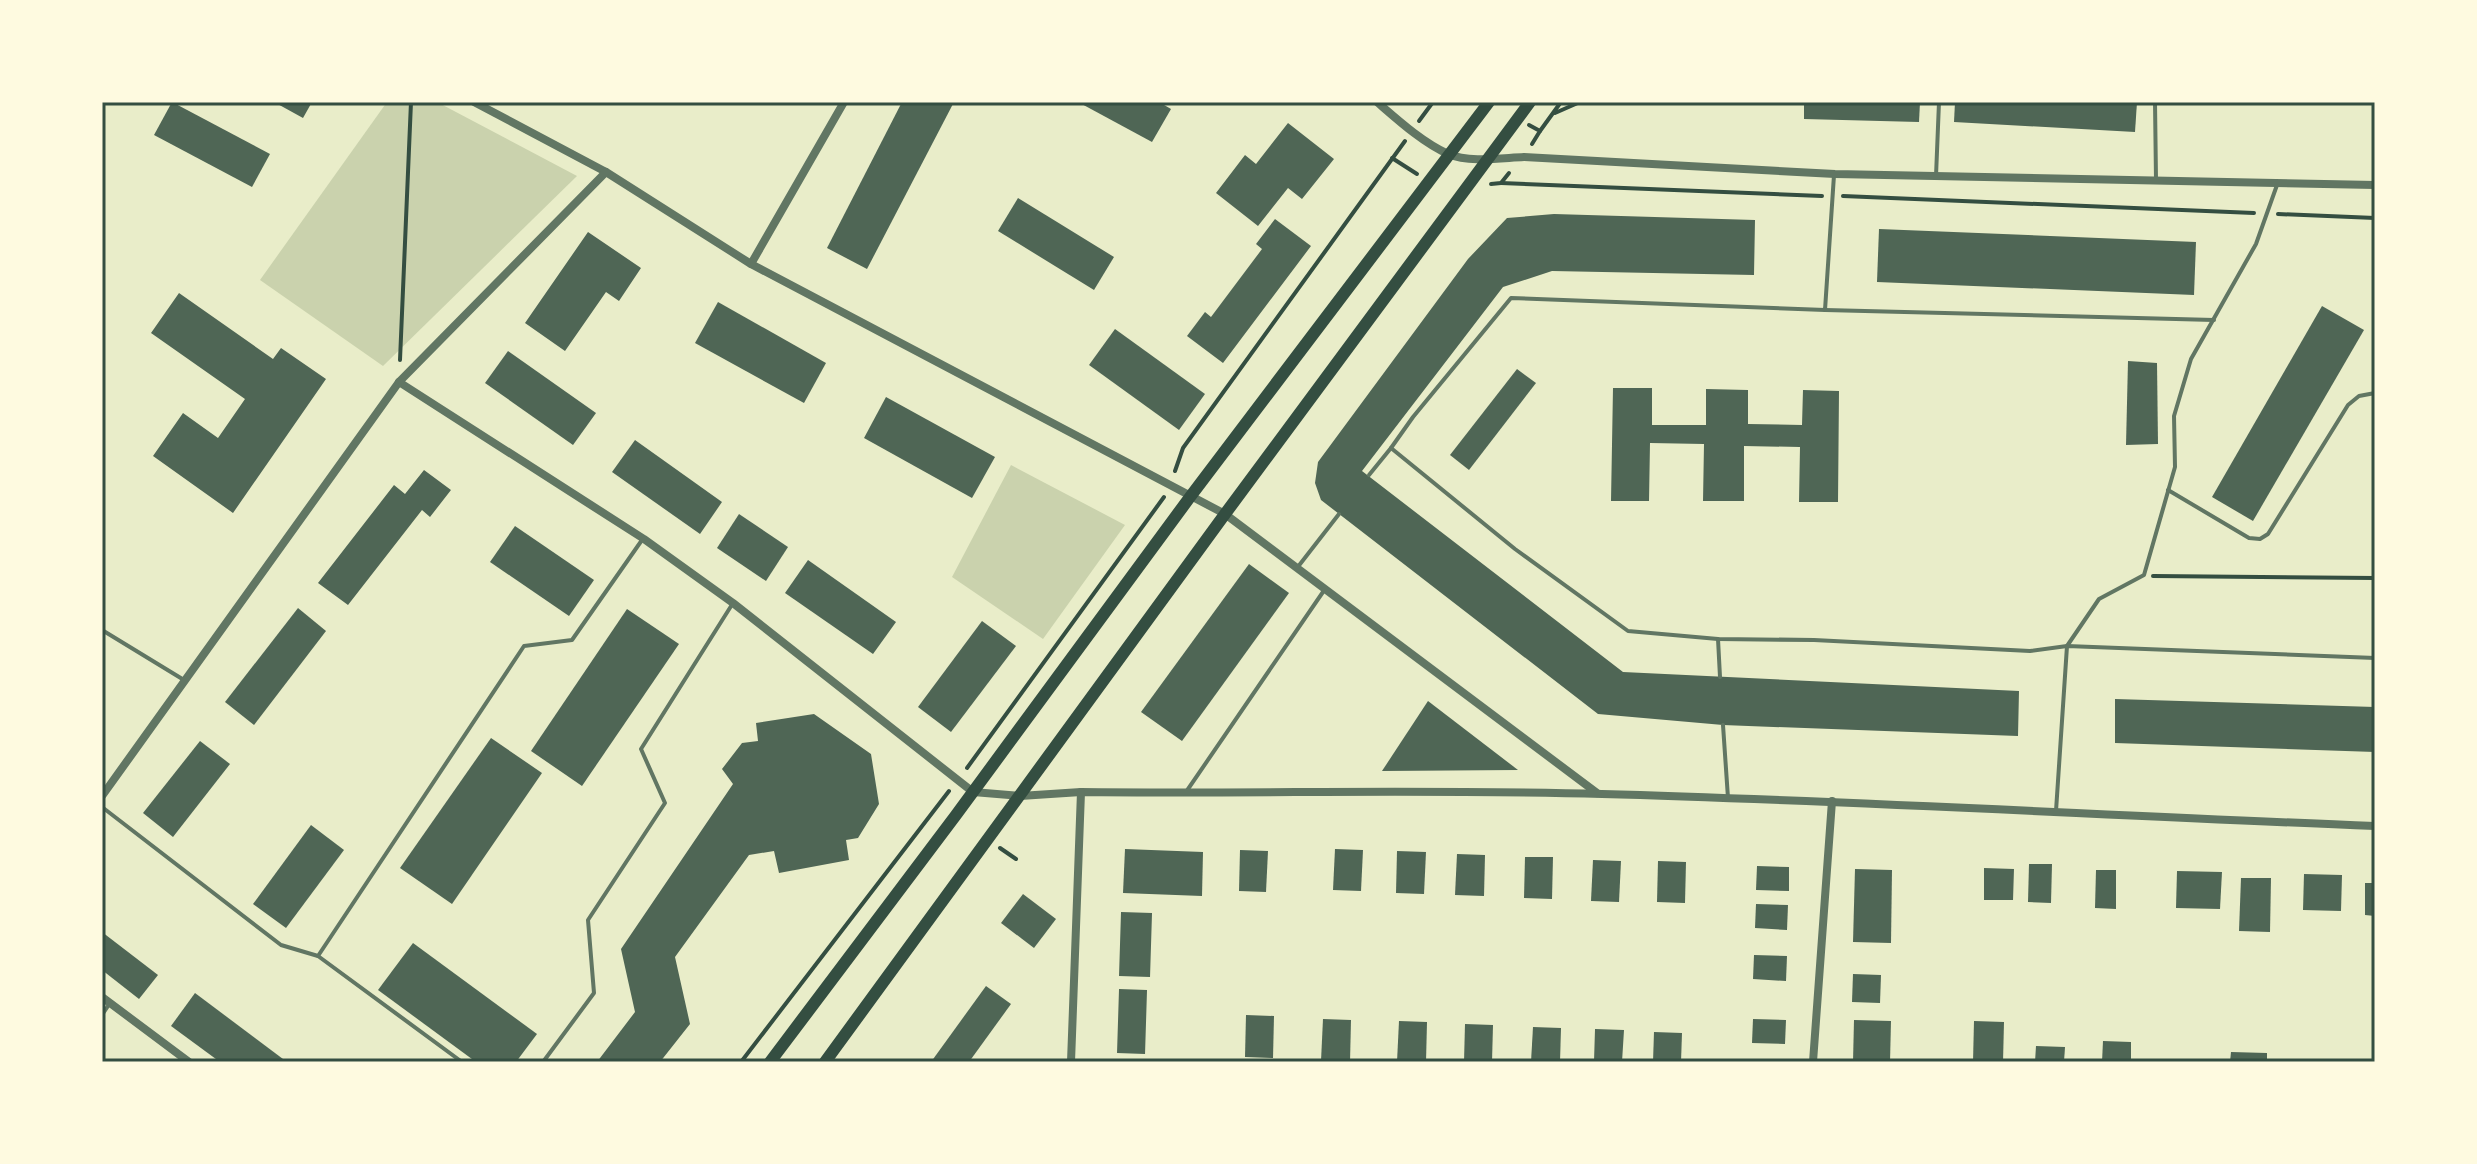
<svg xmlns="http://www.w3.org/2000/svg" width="2477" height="1164" font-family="'IBM Plex Sans',sans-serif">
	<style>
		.green { fill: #cad2ad }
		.building { fill: #4f6655 }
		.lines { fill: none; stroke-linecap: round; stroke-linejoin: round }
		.path { stroke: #344e41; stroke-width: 4 }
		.service { stroke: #617663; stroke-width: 4 }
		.minor { stroke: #617663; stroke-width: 8 }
		.secondary { stroke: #344e41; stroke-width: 12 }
		.neatline { fill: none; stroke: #344e41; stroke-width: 3 }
	</style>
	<rect width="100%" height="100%" fill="#e9edc9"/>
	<g class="green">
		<path d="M387 102H437L577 176 383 366 260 280Z"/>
		<path d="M1011 465 1125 525 1043 639 952 577Z"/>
	</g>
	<g class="building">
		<path d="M172 102 270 154 252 187 154 135Z"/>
		<path d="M274 102H312L303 118Z"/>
		<path d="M902 102H954L867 269 827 248Z"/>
		<path d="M1078 102H1159L1171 109 1152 142Z"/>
		<path d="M1804 102H1920L1919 122 1804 119Z"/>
		<path d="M1955 102H2137L2135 132 1954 122Z"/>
		<path d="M1288 123 1334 159 1302 199 1288 188 1258 226 1216 193 1245 155 1256 164Z"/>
		<path d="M1018 198 1114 257 1094 290 998 231Z"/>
		<path d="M1554 214 1755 220 1754 275 1552 271 1503 287 1362 471 1623 672 2019 691 2018 736 1723 725 1598 714 1321 500 1315 483 1318 462 1468 259 1507 218Z"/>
		<path d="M1275 219 1311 246 1223 363 1187 336 1205 312 1211 317 1262 249 1256 244Z"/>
		<path d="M1879 229 2196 242 2194 295 1877 282Z"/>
		<path d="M588 232 641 268 619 301 606 292 565 351 525 323Z"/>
		<path d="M179 293 273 359 281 348 326 379 233 513 153 456 183 413 218 438 245 399 151 333Z"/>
		<path d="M718 302 826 363 804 403 695 343Z"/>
		<path d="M2322 306 2364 330 2253 521 2212 497Z"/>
		<path d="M1115 329 1205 394 1179 430 1089 365Z"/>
		<path d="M508 351 596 413 573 445 485 383Z"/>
		<path d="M2128 361 2157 363 2158 444 2126 445Z"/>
		<path d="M1517 369 1536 383 1469 470 1450 455Z"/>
		<path d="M1613 388H1652V425H1706V389L1748 390V424L1802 425 1803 390 1839 391 1838 502H1799L1800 447 1744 446V501H1703L1704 444 1650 443 1649 501H1611Z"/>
		<path d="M886 397 995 457 972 498 864 438Z"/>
		<path d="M635 440 722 502 700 534 612 472Z"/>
		<path d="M424 470 451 490 430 517 422 510 348 605 318 583 394 485 405 494Z"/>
		<path d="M739 514 788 547 766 581 717 548Z"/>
		<path d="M515 526 594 580 569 616 490 562Z"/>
		<path d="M808 560 896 622 873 654 785 593Z"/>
		<path d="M1249 564 1289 593 1182 741 1141 712Z"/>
		<path d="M298 608 326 631 254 725 225 702Z"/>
		<path d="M627 609 679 644 582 786 531 751Z"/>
		<path d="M982 621 1016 646 951 732 918 707Z"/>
		<path d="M2115 699 2375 707V752L2115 743Z"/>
		<path d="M1428 701 1518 770 1382 771Z"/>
		<path d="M814 714 871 754 879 804 858 838 846 840 849 860 779 873 774 851 749 855 675 957 690 1024 660 1062H597L635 1012 621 949 733 784 722 769 742 743 758 741 756 723Z"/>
		<path d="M491 738 542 773 452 904 400 868Z"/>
		<path d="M200 741 230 764 173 837 143 813Z"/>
		<path d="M311 825 344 850 286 928 253 904Z"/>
		<path d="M1125 849 1203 852 1202 896 1123 893Z"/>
		<path d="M1335 849 1363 850 1361 891 1333 890Z"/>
		<path d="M1240 850 1268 851 1266 892 1239 891Z"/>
		<path d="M1397 851 1426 852 1424 894 1396 893Z"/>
		<path d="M1457 854 1485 855 1484 896 1455 895Z"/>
		<path d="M1525 857H1553L1552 899 1524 898Z"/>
		<path d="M1593 860 1621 861 1619 902 1591 901Z"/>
		<path d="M1658 861 1686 862 1685 903 1657 902Z"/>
		<path d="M2029 864H2052L2051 903 2028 902Z"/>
		<path d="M1757 866 1789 867V891L1756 890Z"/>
		<path d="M1984 868 2014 869 2013 900H1984Z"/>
		<path d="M1855 869 1892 870 1891 943 1853 942Z"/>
		<path d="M2096 870H2116V909L2095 908Z"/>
		<path d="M2177 871 2222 872 2220 909 2176 908Z"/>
		<path d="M2304 874 2342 875 2341 911 2303 910Z"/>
		<path d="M2241 878H2271L2270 932 2239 931Z"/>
		<path d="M2365 883H2375V916L2365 915Z"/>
		<path d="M1023 894 1056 919 1034 948 1001 923Z"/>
		<path d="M1756 904 1788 905 1787 930 1755 928Z"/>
		<path d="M1121 912 1152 913 1150 977 1119 976Z"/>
		<path d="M102 932 158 975 139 999 102 970Z"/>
		<path d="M413 943 537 1034 516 1062H476L378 990Z"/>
		<path d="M1754 955 1787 956 1786 981 1753 979Z"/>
		<path d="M1853 974 1881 975 1880 1003 1852 1002Z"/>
		<path d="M986 986 1011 1004 969 1062H931Z"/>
		<path d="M1119 989 1147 990 1145 1054 1117 1053Z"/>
		<path d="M195 993 287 1062H220L171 1026Z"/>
		<path d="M1246 1015 1274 1016 1273 1058 1245 1057Z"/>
		<path d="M1323 1019 1351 1020 1350 1062 1321 1061Z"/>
		<path d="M1753 1019 1786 1020 1785 1044 1752 1043Z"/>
		<path d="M1854 1020 1891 1021 1890 1062H1853Z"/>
		<path d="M1399 1021 1427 1022 1426 1062H1397Z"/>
		<path d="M1974 1021 2004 1022 2003 1062H1973Z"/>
		<path d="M1465 1024 1493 1025 1492 1062H1464Z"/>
		<path d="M1533 1027 1561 1028 1560 1062H1531Z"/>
		<path d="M1595 1029 1624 1030 1622 1062H1594Z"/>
		<path d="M1654 1032 1682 1033 1681 1062H1653Z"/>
		<path d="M2103 1041 2131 1042V1062H2102Z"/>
		<path d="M2036 1046 2065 1047 2064 1062H2035Z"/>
		<path d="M2231 1052 2267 1053V1062H2230Z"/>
	</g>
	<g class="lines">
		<g class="path">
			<path d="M1555 113 1580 102"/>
			<path d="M1419 121 1433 102"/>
			<path d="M1529 125 1540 131 1532 144"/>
			<path d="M1540 131 1561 102"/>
			<path d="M1392 158 1417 174"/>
			<path d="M1501 183 1822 196"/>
			<path d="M1491 184 1501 183 1509 173"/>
			<path d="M1843 196 2254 213"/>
			<path d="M2278 214 2375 218"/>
			<path d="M400 360 411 102"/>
			<path d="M1175 471 1183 448 1405 141"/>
			<path d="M2153 576 2375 578"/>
			<path d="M967 768 1164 497"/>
			<path d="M1000 848 1016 859"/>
			<path d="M741 1062 949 791"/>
		</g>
		<g class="service">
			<path d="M2155 102 2156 180"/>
			<path d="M1834 175 1825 310 1511 298 1413 417 1391 448 1515 549 1628 631 1718 639 1814 640 2030 651 2067 646 2375 658"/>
			<path d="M1936 176 1939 102"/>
			<path d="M1825 310 2214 320"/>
			<path d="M1369 475 1391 448"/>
			<path d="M2168 490 2249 538 2260 539 2268 534 2348 405 2359 396 2375 393"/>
			<path d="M1297 568 1339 514"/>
			<path d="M102 630 184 680"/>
			<path d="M1718 639 1720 677"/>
			<path d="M1723 725 1728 798"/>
			<path d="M1186 792 1325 589"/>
			<path d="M102 807 281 945 318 956 524 646 572 640 642 540"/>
			<path d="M2056 811 2067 646 2099 599 2144 575 2175 467 2174 416 2191 359 2256 244 2277 185"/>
			<path d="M318 956 462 1062"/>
			<path d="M102 1015 110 1003"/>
			<path d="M543 1062 594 993 588 920 665 803 641 749 733 603"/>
		</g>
		<g class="minor">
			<path d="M474 102 606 172 751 264 1225 514 1597 793"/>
			<path d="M1377 102C1399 121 1422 142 1448 154 1470 163 1501 158 1524 157L1835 174 2375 185"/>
			<path d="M751 264 844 102"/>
			<path d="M399 382 644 539 733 603 973 792 1020 796 1081 792C1254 794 1428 789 1602 794 1859 801 2117 816 2375 826"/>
			<path d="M102 796 399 382 606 172"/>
			<path d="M102 997 189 1062"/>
			<path d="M1071 1062 1081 792"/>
			<path d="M1813 1062 1832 801"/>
		</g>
		<g class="secondary">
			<path d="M770 1062 956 815 1190 497 1489 102"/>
			<path d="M825 1062 1225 514 1530 102"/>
		</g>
	</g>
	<rect width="2477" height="1164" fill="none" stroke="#fefae0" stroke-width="208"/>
	<rect x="104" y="104" width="2269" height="956" class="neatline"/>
</svg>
